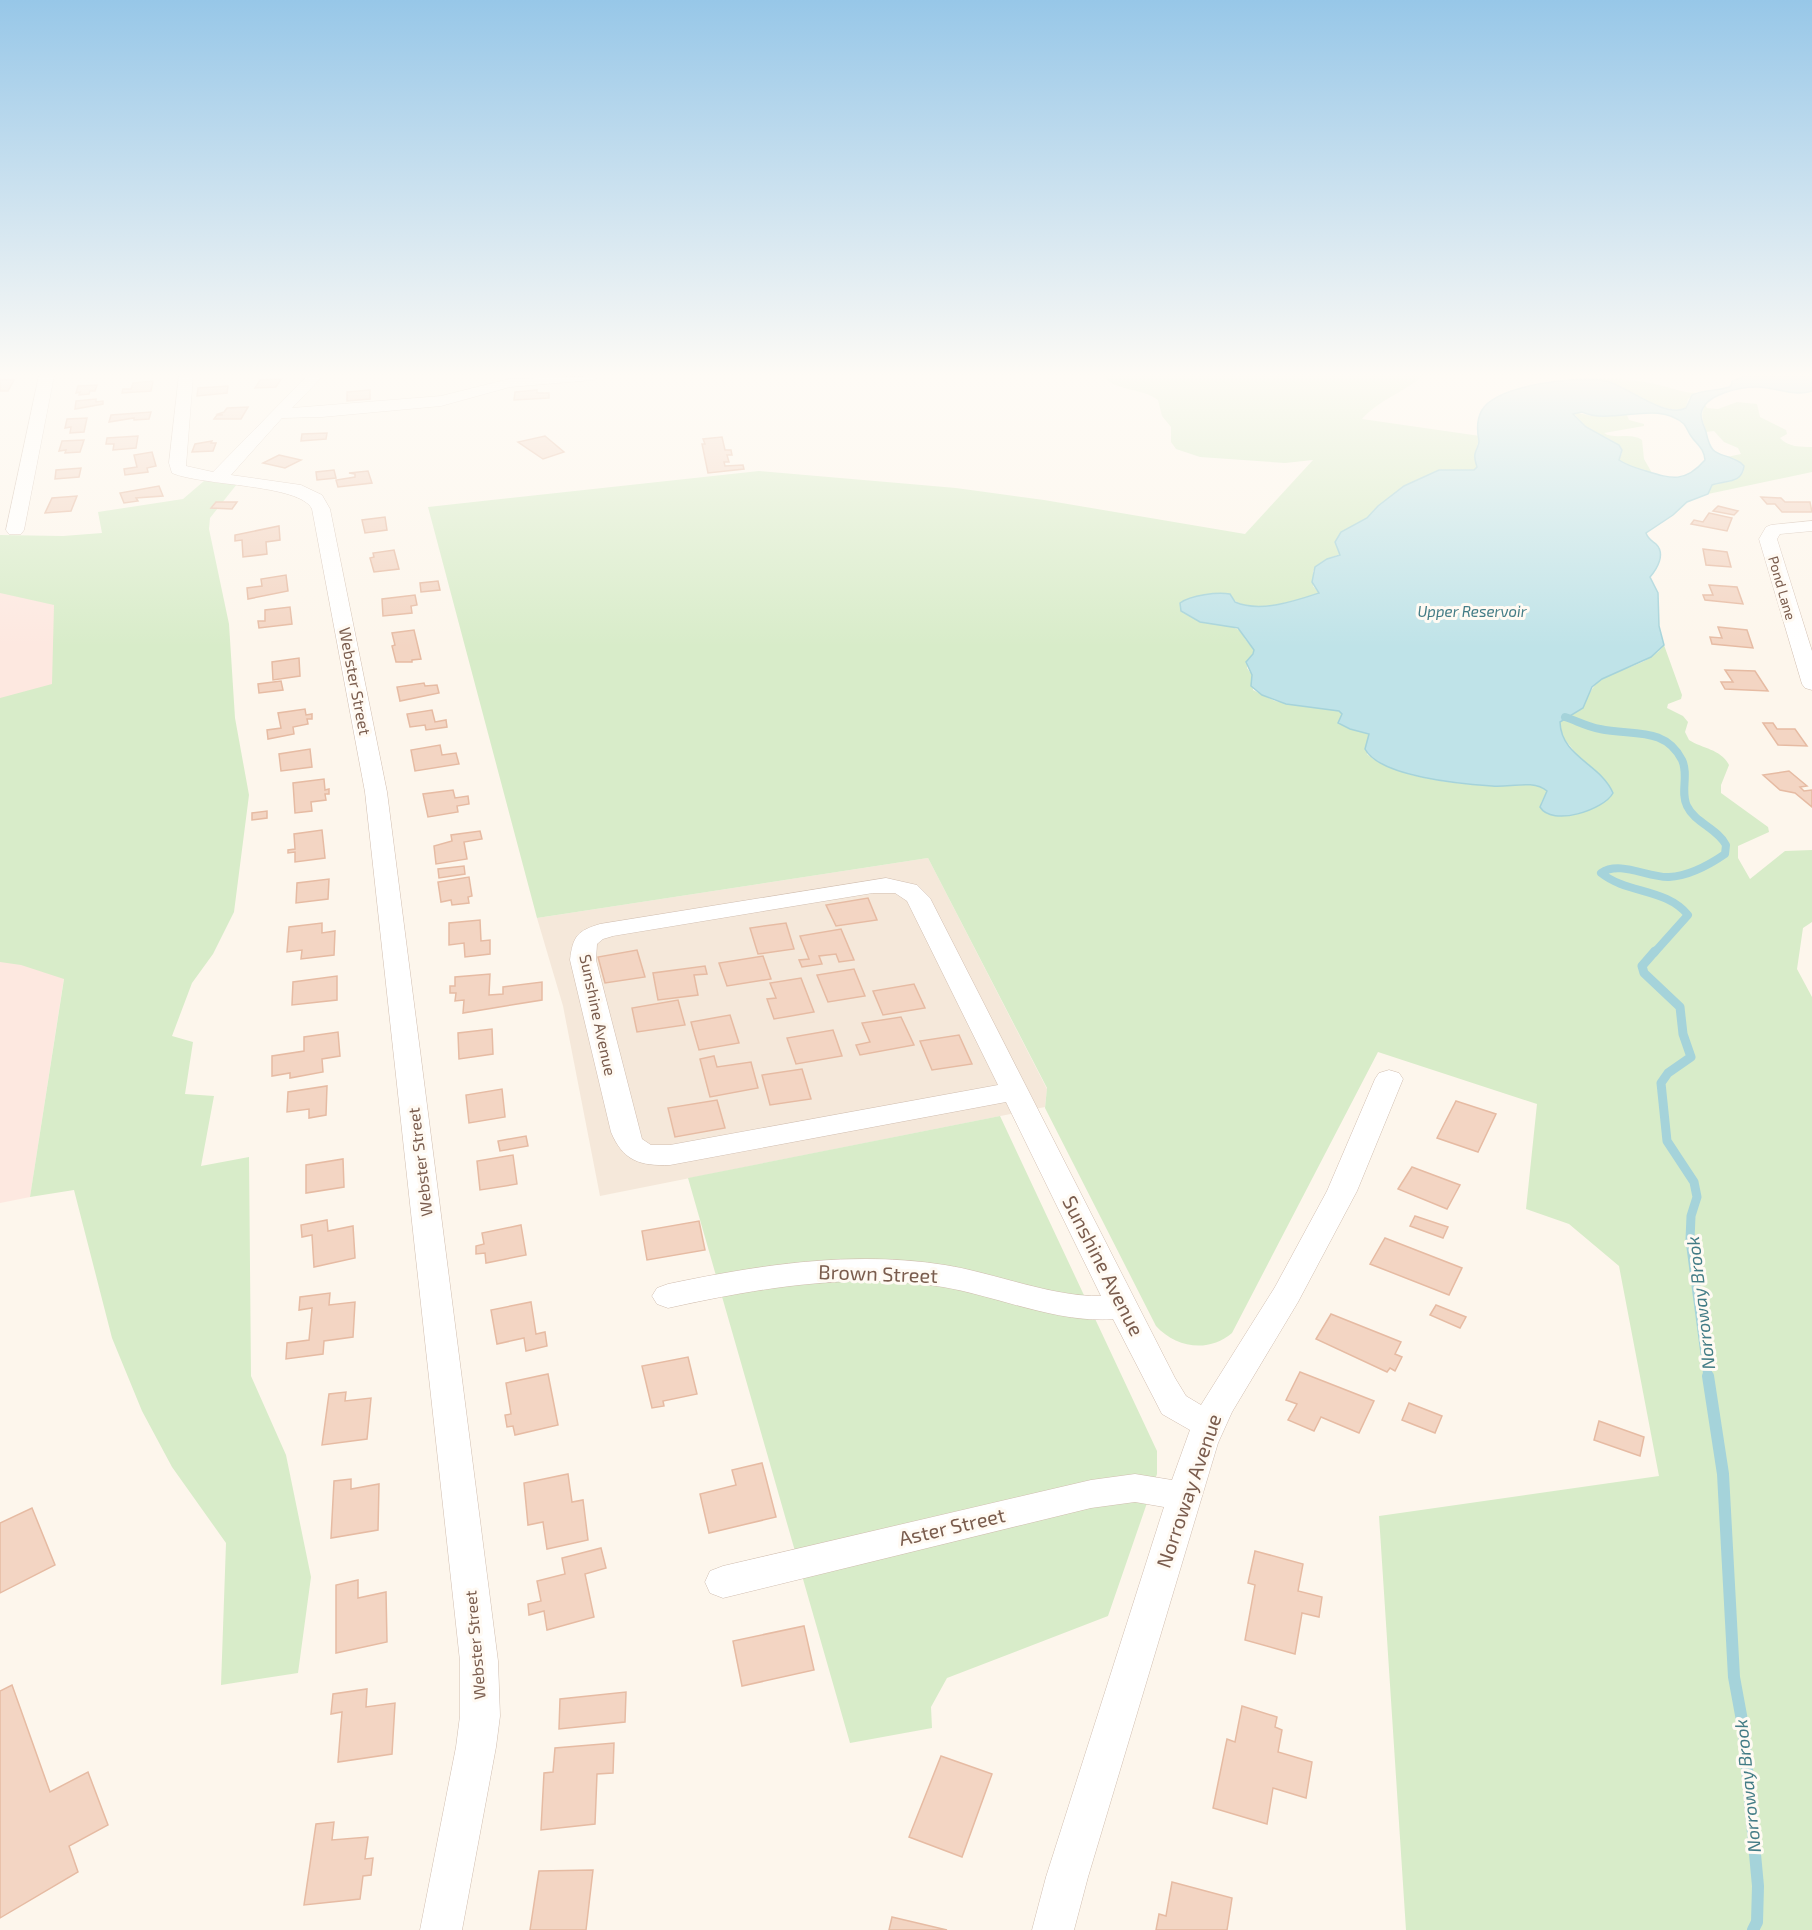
<svg xmlns="http://www.w3.org/2000/svg" width="1812" height="1930" font-family="'Exo 2',sans-serif">
	<style>
		.residential { fill: #f5e8da }
		.commercial { fill: #fde8e0 }
		.green { fill: #d8ecc9 }
		.water { fill: #bfe3e8; stroke: #a5d3da; stroke-width: 1.5; fill-rule: evenodd }
		.lines { fill: none; stroke-linecap: round; stroke-linejoin: round }
		.stream-far2 { stroke: #a5d3da; stroke-width: 8 }
		.stream-far1 { stroke: #a5d3da; stroke-width: 9 }
		.stream { stroke: #a5d3da; stroke-width: 12 }
		.building { fill: #f3d5c3; stroke: #e6bba3; stroke-width: 1.5 }
		.minor-casing { stroke: #d1beb0; stroke-width: 1 }
		.minor { fill: #fff; fill-rule: evenodd }
		.labels { text-anchor: middle; stroke-width: 6; stroke-linejoin: round; paint-order: stroke }
		.far-street-label { font-size: 14px; fill: #7a5c4d; stroke: #fffaf3 }
		.far-water-label { font-size: 15px; font-style: italic; fill: #437c86; stroke: #fffaf3 }
		.street-label { font-size: 16px; fill: #7a5c4d; stroke: #fffaf3 }
		.water-label { font-size: 18px; font-style: italic; fill: #437c86; stroke: #fffaf3 }
		.near-street-label { font-size: 20px; fill: #7a5c4d; stroke: #fffaf3 }
	</style>
	<rect width="100%" height="100%" fill="#fdf6ec"/>
	<path class="residential" d="M928 858 1047 1089 1045 1107 600 1196 563 1006 537 918Z"/>
	<g class="commercial">
		<path d="M95 548 81 698 0 708V559Z"/>
		<path d="M77 894 30 1197 0 1203V922Z"/>
	</g>
	<g class="green">
		<path d="M1104 376H1423C1404 392 1379 400 1362 419L1480 436 1475 453 1477 467 1474 470 1432 473 1336 544 1340 554 1327 559 1313 571V586L1319 593C1300 600 1247 616 1232 598L1200 622 1229 626 1242 631 1245 639 1254 650 1253 654 1249 659 1247 668 1252 675 1253 690 1275 701 1339 711 1343 714 1339 720 1350 729 1369 734 1367 754C1394 778 1457 784 1493 786 1510 788 1533 779 1547 791L1541 803 1589 809 1593 807 1582 761 1562 736 1560 722C1565 717 1571 716 1576 712 1589 703 1588 688 1602 679 1622 667 1650 665 1664 645L1682 695 1681 699 1668 704 1667 708 1683 716 1688 722 1685 732 1689 740C1703 749 1721 749 1729 765L1721 785V793L1768 827 1769 832 1738 846V858L1750 879 1785 851 1812 850V922L1803 928 1797 969 1812 997V1930H1406L1379 1516 1659 1476 1619 1266 1569 1224 1526 1209 1537 1104 1378 1052 1232 1333C1209 1353 1176 1348 1156 1326L1045 1108 1047 1088 928 858 537 918 428 507 759 471 956 488 1044 500 1245 534 1313 460 1285 463 1200 457 1176 449 1171 442V427L1162 416 1158 400C1143 388 1113 391 1104 376Z"/>
		<path d="M1588 379C1612 378 1636 379 1659 385 1673 388 1683 393 1697 393L1688 399 1686 408C1666 417 1627 388 1607 381 1601 380 1594 380 1588 379Z"/>
		<path d="M1737 402 1757 404 1760 417 1786 430 1787 434 1780 438C1788 447 1801 447 1812 447V472L1708 494 1712 485 1731 481 1743 473 1744 466 1727 457 1741 454 1738 448 1724 442 1714 431 1706 432C1703 421 1700 416 1705 405L1707 408 1718 409Z"/>
		<path d="M1573 412 1592 416 1627 415 1629 420 1644 424V426L1604 433C1614 440 1630 432 1642 440L1644 459 1652 473 1632 467 1619 460 1622 453 1613 441 1586 427Z"/>
		<path d="M204 481 237 484 210 518 209 529 229 624 235 718 249 795 234 912 213 954 192 983 172 1036 193 1042 185 1094 214 1096 201 1166 249 1157 251 1376 286 1455 311 1577 298 1673 221 1685 226 1543 172 1467 142 1411 112 1338 74 1190 30 1197 64 979 21 965 0 962V698L52 684 54 605 0 593V535L63 536 102 533 98 512 183 499Z"/>
		<path d="M1000 1116 1157 1451V1474L1108 1616 947 1678 931 1707 932 1728 850 1743 688 1178Z"/>
	</g>
	<path class="water" d="M1745 376H1812V391C1794 397 1775 387 1757 387 1740 387 1704 394 1701 414 1701 421 1704 426 1706 432 1712 461 1721 450 1741 463L1744 466C1742 484 1726 480 1712 485L1708 494 1687 502 1673 515 1646 533C1648 539 1651 540 1656 544 1666 554 1657 569 1650 577L1658 593 1659 626 1664 645 1651 657 1602 679 1592 687 1583 708 1560 722C1561 757 1601 764 1613 793 1604 810 1552 827 1540 807L1547 791C1533 779 1509 788 1492 786 1462 784 1380 777 1365 749L1369 734 1350 729 1338 723 1342 714 1339 711 1286 704 1262 695 1251 686 1252 675 1246 662 1253 654 1254 650 1238 628 1200 622 1181 611 1180 603C1191 595 1217 592 1230 594L1235 602C1260 613 1295 601 1319 593L1312 582 1315 567 1327 559 1340 555 1335 542 1341 532 1367 518 1378 506 1404 486 1439 470H1474L1477 467C1476 463 1474 459 1475 454 1476 449 1479 446 1479 441 1477 431 1476 420 1482 410 1497 385 1578 375 1606 381 1627 386 1665 419 1686 408L1692 395C1704 389 1719 392 1731 386L1732 381ZM1582 412C1612 426 1657 399 1684 424 1687 428 1688 432 1691 436 1697 445 1704 448 1705 460 1685 483 1672 479 1646 471 1636 468 1628 466 1619 460L1622 450 1619 445 1586 427 1573 414Z"/>
	<g class="lines">
		<path class="stream-far2" d="M1565 717C1577 721 1588 727 1600 729 1632 736 1665 726 1682 760 1689 775 1680 792 1687 806 1695 823 1717 828 1726 845L1725 854C1709 865 1690 876 1669 877 1648 878 1620 860 1601 873 1627 894 1666 888 1688 915L1654 953"/>
		<path class="stream-far1" d="M1655 951 1642 966 1644 973 1680 1007 1683 1034 1691 1057 1668 1073 1661 1083 1667 1141 1694 1182 1697 1197 1691 1216 1690 1240 1708 1377"/>
		<path class="stream" d="M1708 1376 1723 1474 1734 1677 1743 1726 1758 1886 1757 1922 1753 1930"/>
	</g>
	<g class="building">
		<path d="M281 379 276 387 255 388 260 380Z"/>
		<path d="M0 380H14L8 391H0Z"/>
		<path d="M153 381 151 391 122 393 123 389H131L133 383Z"/>
		<path d="M97 385 95 391H90L89 394 79 395 80 392 76 393 78 386Z"/>
		<path d="M228 386 227 393 197 396 198 388Z"/>
		<path d="M370 390V399L347 401V392Z"/>
		<path d="M537 390V393H549V398L514 400 515 392Z"/>
		<path d="M96 399V402L103 401V404L75 409 76 401Z"/>
		<path d="M248 407 241 419H214L217 415H223L218 414 224 412 227 408Z"/>
		<path d="M151 412 149 419 134 420V418L109 422 111 415Z"/>
		<path d="M87 418 84 432 70 433 71 427 65 428 67 419Z"/>
		<path d="M327 433 326 439 301 441 302 434Z"/>
		<path d="M138 436 136 448 113 450 114 444H106L107 438Z"/>
		<path d="M545 436 564 452 543 459 518 442Z"/>
		<path d="M722 437 725 450H731L732 455H727L729 462H724L725 466 743 465 744 469 708 473 702 444H705L703 439Z"/>
		<path d="M84 440 80 452 65 453 66 450 59 451 62 441Z"/>
		<path d="M212 441 211 443H216L213 451 192 452 195 444Z"/>
		<path d="M152 452 156 466 147 468 148 472 125 475 124 469 137 467 134 455Z"/>
		<path d="M279 455 301 460 285 468 263 463Z"/>
		<path d="M81 468 79 477 55 479 56 470Z"/>
		<path d="M334 470 336 478 317 480 316 472Z"/>
		<path d="M368 471 372 483 338 487 336 480 355 477V474L349 473Z"/>
		<path d="M159 486 163 496 136 498 138 501 124 503 120 493Z"/>
		<path d="M77 496 71 511 45 513 52 498Z"/>
		<path d="M1761 497 1781 498 1785 502H1810L1812 512H1782L1775 504H1767Z"/>
		<path d="M216 502H237L232 509 211 508Z"/>
		<path d="M1718 506 1738 511 1734 515 1713 511Z"/>
		<path d="M1709 513 1732 518 1727 531 1691 524 1694 520 1703 522Z"/>
		<path d="M385 517 387 530 365 533 362 520Z"/>
		<path d="M279 526 280 540 266 542 267 554 243 557 242 540 235 541V535Z"/>
		<path d="M1703 549 1727 552 1731 567 1706 565Z"/>
		<path d="M394 550 399 569 374 572 370 558 374 557 373 553Z"/>
		<path d="M286 575 288 591 248 599 247 588 262 586 261 579Z"/>
		<path d="M438 581 440 590 421 592 420 583Z"/>
		<path d="M1709 585 1737 587 1743 604 1705 600 1703 595H1713Z"/>
		<path d="M415 595 417 605 411 606 412 613 383 616 382 599Z"/>
		<path d="M290 607 292 624 259 628 258 621H265V610Z"/>
		<path d="M1718 627 1747 630 1753 648 1712 644 1710 637 1722 638Z"/>
		<path d="M414 630 421 659 412 660V662H396L392 646 395 645 392 633Z"/>
		<path d="M299 658 300 676 273 680 272 662Z"/>
		<path d="M1725 670 1755 671 1768 691 1725 689 1721 682H1733Z"/>
		<path d="M281 681 283 690 259 693 258 684Z"/>
		<path d="M424 683 425 686 437 685 439 693 400 701 397 687Z"/>
		<path d="M305 709 306 715 312 714V719H307L308 724 293 727 294 734 268 739 267 730 281 728 278 713Z"/>
		<path d="M432 710 435 722 446 720 447 727 426 730 425 725 410 727 407 714Z"/>
		<path d="M1763 723H1773L1777 729H1795L1807 746 1778 745Z"/>
		<path d="M440 745 442 755 456 753 459 764 415 771 411 750Z"/>
		<path d="M310 749 312 767 281 771 279 754Z"/>
		<path d="M1789 771 1807 786 1800 787 1804 791 1812 790V807L1795 793 1780 790 1763 775Z"/>
		<path d="M324 779 325 790 329 789V794H325L326 800 311 802 312 811 295 813 293 783Z"/>
		<path d="M453 790 455 798 468 796 469 804 457 806 458 812 428 817 423 794Z"/>
		<path d="M267 811V818L252 820V813Z"/>
		<path d="M322 830 325 858 295 862V852L288 853V850L295 849 294 834Z"/>
		<path d="M480 831 482 839 464 842 467 859 436 864 434 846 452 841 451 835Z"/>
		<path d="M464 866 465 874 439 878 438 869Z"/>
		<path d="M469 877 472 896 468 897 469 903 452 905 451 900 441 902 438 882Z"/>
		<path d="M329 879 328 899 296 903 297 883Z"/>
		<path d="M868 898 877 920 836 926 826 905Z"/>
		<path d="M480 920 481 941 490 940V954L465 957 464 943 449 945V923Z"/>
		<path d="M322 923V933L335 931 334 955 301 959 302 950 287 952 289 927Z"/>
		<path d="M786 923 794 949 758 954 750 928Z"/>
		<path d="M841 929 854 960 839 962 836 954 819 956 822 964 802 967 799 960 809 959 800 936Z"/>
		<path d="M637 950 645 977 605 983 598 957Z"/>
		<path d="M763 956 771 979 727 986 719 963Z"/>
		<path d="M705 966 707 974 694 975 698 995 658 1000 653 973Z"/>
		<path d="M854 969 865 996 828 1002 817 975Z"/>
		<path d="M490 974 489 995 503 994V987L542 982V1000L463 1013 464 1000 455 1001 456 993H450V986H455V977Z"/>
		<path d="M337 976V1000L292 1005 293 982Z"/>
		<path d="M801 978 814 1012 774 1019 767 999 776 998 770 983Z"/>
		<path d="M914 984 925 1008 883 1015 873 991Z"/>
		<path d="M678 1000 685 1025 637 1032 632 1008Z"/>
		<path d="M730 1015 739 1043 699 1050 691 1022Z"/>
		<path d="M901 1017 914 1045 860 1055 856 1045 870 1042 862 1023Z"/>
		<path d="M492 1029 493 1054 459 1059 458 1033Z"/>
		<path d="M833 1030 842 1056 796 1064 787 1038Z"/>
		<path d="M338 1032 340 1056 322 1059 323 1072 290 1078V1073L272 1076V1056L304 1051V1037Z"/>
		<path d="M959 1035 972 1064 932 1070 920 1041Z"/>
		<path d="M714 1056 717 1067 751 1062 758 1088 710 1097 700 1059Z"/>
		<path d="M802 1069 811 1099 770 1105 762 1075Z"/>
		<path d="M327 1086 326 1115 309 1118V1109L287 1112 288 1092Z"/>
		<path d="M502 1089 505 1117 469 1123 466 1095Z"/>
		<path d="M717 1100 725 1128 675 1137 668 1108Z"/>
		<path d="M1456 1101 1496 1114 1478 1152 1437 1138Z"/>
		<path d="M526 1136 528 1146 500 1151 498 1141Z"/>
		<path d="M513 1155 517 1184 480 1190 477 1161Z"/>
		<path d="M343 1159 344 1187 306 1193V1165Z"/>
		<path d="M1412 1167 1460 1185 1447 1209 1398 1189Z"/>
		<path d="M1415 1216 1448 1227 1443 1238 1410 1226Z"/>
		<path d="M327 1220 328 1231 353 1226 355 1258 314 1267 312 1235 302 1237 301 1225Z"/>
		<path d="M699 1221 705 1250 647 1260 642 1231Z"/>
		<path d="M521 1225 526 1255 486 1263 485 1253 476 1254V1246L484 1244 482 1233Z"/>
		<path d="M1385 1238 1462 1268 1449 1295 1370 1264Z"/>
		<path d="M330 1293 329 1305 355 1302 353 1337 324 1341 323 1354 286 1359 287 1343 309 1340 312 1308 299 1310 300 1297Z"/>
		<path d="M531 1302 536 1334 545 1332 547 1346 526 1351 524 1338 497 1344 491 1310Z"/>
		<path d="M1436 1305 1466 1317 1460 1328 1430 1315Z"/>
		<path d="M1331 1314 1401 1342 1395 1354 1402 1357 1395 1371 1390 1368 1387 1372 1316 1339Z"/>
		<path d="M688 1357 697 1394 663 1401 664 1406 652 1408 642 1366Z"/>
		<path d="M1300 1372 1374 1401 1359 1433 1321 1417 1314 1431 1288 1420 1297 1404 1286 1400Z"/>
		<path d="M548 1374 558 1425 515 1435 513 1426 507 1427 505 1415 511 1414 506 1383Z"/>
		<path d="M346 1392 345 1401 371 1398 367 1439 322 1445 329 1394Z"/>
		<path d="M1409 1403 1442 1416 1435 1433 1402 1420Z"/>
		<path d="M1599 1421 1644 1437 1640 1456 1594 1440Z"/>
		<path d="M762 1463 776 1517 709 1533 700 1494 736 1485 732 1470Z"/>
		<path d="M568 1474 572 1502 583 1500 588 1540 547 1549 543 1522 528 1525 524 1483Z"/>
		<path d="M351 1479V1489L379 1484 378 1530 331 1538 334 1481Z"/>
		<path d="M32 1508 55 1565 0 1593V1523Z"/>
		<path d="M601 1548 606 1568 585 1574 594 1617 547 1630 544 1611 529 1615 528 1604 541 1601 537 1581 565 1574 562 1558Z"/>
		<path d="M1255 1551 1303 1564 1298 1591 1322 1597 1319 1617 1302 1613 1295 1654 1245 1640 1255 1585 1248 1583Z"/>
		<path d="M358 1580V1598L386 1592 387 1642 336 1653V1585Z"/>
		<path d="M804 1626 814 1670 742 1686 733 1641Z"/>
		<path d="M12 1685 50 1792 88 1772 108 1825 69 1846 78 1872 0 1918V1691Z"/>
		<path d="M367 1689 366 1707 395 1703 392 1754 338 1762 342 1712 331 1714 333 1694Z"/>
		<path d="M626 1692 625 1722 559 1729 560 1699Z"/>
		<path d="M1242 1706 1277 1717 1275 1727 1282 1730 1278 1752 1312 1762 1306 1798 1273 1788 1267 1824 1213 1808 1227 1739 1235 1742Z"/>
		<path d="M614 1743 613 1773 597 1774 595 1824 541 1830 544 1773 553 1772 555 1748Z"/>
		<path d="M941 1756 992 1774 962 1857 909 1837Z"/>
		<path d="M334 1822 332 1840 368 1837 365 1859 373 1858 371 1875 363 1876 360 1899 304 1905 316 1824Z"/>
		<path d="M593 1870 586 1930H530L539 1871Z"/>
		<path d="M1172 1882 1232 1898 1227 1930H1156L1159 1914 1166 1916Z"/>
		<path d="M892 1917 947 1930H889Z"/>
	</g>
	<g class="lines">
		<g class="minor-casing">
			<g id="minor">
				<path d="M39 376H54L24 530 21 534H9L6 530Z"/>
				<path d="M179 376H193L186 466 213 472 307 376H323L292 408 441 396 509 379 600 376 593 380 510 387 441 406 322 417 282 418 231 475 301 485 322 495 330 509 387 792 498 1661 500 1716 496 1747 462 1930H420L456 1747 460 1716V1661L365 792 312 509C300 484 202 486 172 473L169 463Z"/>
				<path d="M1812 521V531L1780 534 1777 539 1812 651V690L1805 688 1802 684 1759 539 1766 527 1771 525Z"/>
				<path d="M886 878 917 885 930 898 1175 1378 1186 1396 1201 1405 1275 1287 1327 1191 1375 1079 1379 1073 1389 1070 1399 1073 1403 1079 1357 1191 1298 1302 1232 1412 1218 1443 1088 1877 1074 1930H1032L1046 1877 1164 1507 1135 1502 1091 1508 723 1598 710 1593 705 1582 710 1571 723 1566 1091 1480 1135 1474 1172 1480 1190 1430 1162 1414 1113 1319C1060 1324 996 1296 943 1287 851 1272 759 1288 668 1308L657 1304 652 1296 657 1288 668 1284C759 1265 852 1250 945 1265 995 1273 1052 1297 1101 1296L1006 1102 670 1165C640 1166 623 1161 611 1132L570 960C573 936 577 931 600 924ZM873 893H895L907 901 998 1085 670 1145H651L642 1139 596 960 597 944 603 939 613 936Z"/>
			</g>
		</g>
		<use href="#minor" class="minor"/>
	</g>
	<linearGradient id="sky" x2="0" y2="1"><stop stop-color="#97c7e8"/><stop offset="0.58" stop-color="#fefbf6"/><stop offset="1" stop-color="#fefbf6" stop-opacity="0"/></linearGradient>
	<rect width="1812" height="647" fill="url(#sky)"/>
	<g class="labels">
		<g class="far-street-label">
			<text transform="translate(1782 588) rotate(74)" y="5">Pond Lane</text>
		</g>
		<g class="far-water-label">
			<text x="1472" y="617">Upper Reservoir</text>
		</g>
		<g class="street-label">
			<text transform="translate(355 681) rotate(79)" y="6">Webster Street</text>
			<text transform="translate(598 1015) rotate(78)" y="6">Sunshine Avenue</text>
			<text transform="translate(420 1162) rotate(-97)" y="6">Webster Street</text>
			<text transform="translate(475 1645) rotate(-95)" y="6">Webster Street</text>
		</g>
		<g class="water-label">
			<text transform="translate(1701 1303) rotate(-97)" y="6">Norroway Brook</text>
			<text transform="translate(1748 1786) rotate(-96)" y="6">Norroway Brook</text>
		</g>
		<g class="near-street-label">
			<text transform="translate(1103 1266) rotate(63)" y="7">Sunshine Avenue</text>
			<text transform="translate(878 1274) rotate(2)" y="7">Brown Street</text>
			<text transform="translate(1189 1491) rotate(-71)" y="7">Norroway Avenue</text>
			<text transform="translate(952 1527) rotate(-13)" y="7">Aster Street</text>
		</g>
	</g>
</svg>
